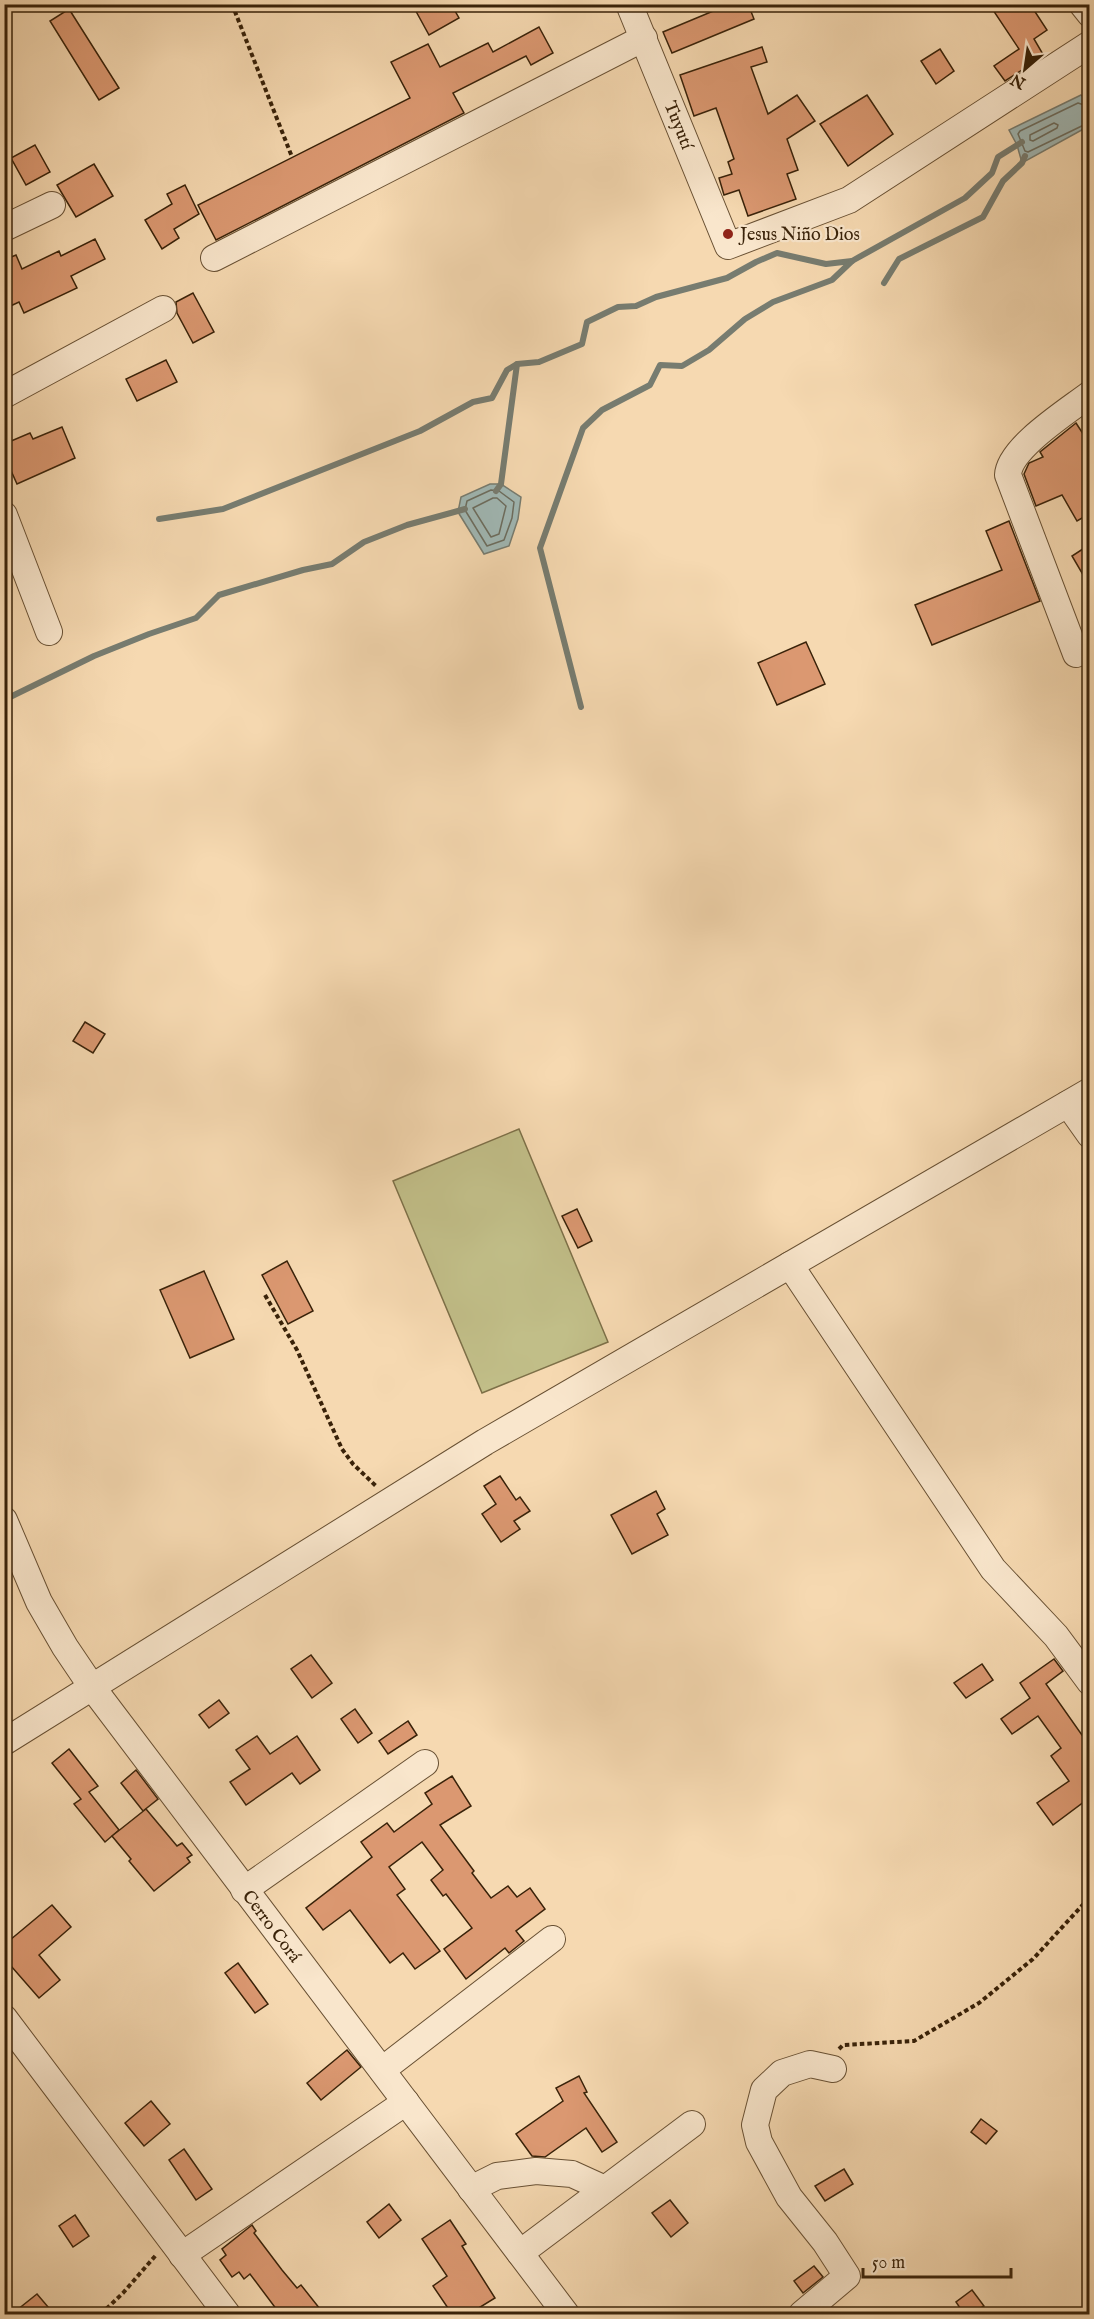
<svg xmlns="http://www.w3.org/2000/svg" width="1094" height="2319" font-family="'IM FELL English',serif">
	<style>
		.green { fill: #c1be88; stroke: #7d7048; stroke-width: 1.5 }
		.water { fill: #a0b8b5; stroke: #777c70; stroke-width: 1.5 }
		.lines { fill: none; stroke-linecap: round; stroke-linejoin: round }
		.shore { stroke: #6c6d5f; stroke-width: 1.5 }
		.stream { stroke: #777c70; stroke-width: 6 }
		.building { fill: #db9871; stroke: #392209; stroke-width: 1.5 }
		.minor-casing { stroke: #685033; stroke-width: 28 }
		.path { stroke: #392209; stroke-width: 4; stroke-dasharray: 4.5 3; stroke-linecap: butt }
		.minor { stroke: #f9e6cc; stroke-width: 26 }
		.poi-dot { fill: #8f2418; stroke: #f9e6cc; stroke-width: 2 }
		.labels { text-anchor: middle; stroke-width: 4.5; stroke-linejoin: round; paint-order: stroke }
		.street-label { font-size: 18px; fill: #392209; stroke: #f9e6cc }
		.poi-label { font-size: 18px; fill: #392209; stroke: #f9e6cc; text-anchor: start }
	</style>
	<rect width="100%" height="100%" fill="#f6d9b1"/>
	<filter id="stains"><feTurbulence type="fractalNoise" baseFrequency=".00333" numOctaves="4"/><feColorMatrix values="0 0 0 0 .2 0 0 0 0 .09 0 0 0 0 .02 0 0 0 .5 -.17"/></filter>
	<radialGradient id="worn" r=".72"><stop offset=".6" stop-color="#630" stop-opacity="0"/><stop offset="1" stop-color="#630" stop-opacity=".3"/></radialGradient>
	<path class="green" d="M519 1129 608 1342 482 1393 393 1181Z"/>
	<g class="water">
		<path d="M1081 95 1089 103V126L1022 163 1017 145 1009 130Z"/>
		<path d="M490 484H501L521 497 518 519 509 546 484 554 458 512 461 497Z"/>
	</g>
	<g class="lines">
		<g class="shore">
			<path d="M1090 107 1078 103 1020 131 1018 134 1025 151 1028 152 1090 122"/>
			<path d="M1054 123 1058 125 1057 128 1033 141 1030 140V135Z"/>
			<path d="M491 490 499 491 514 502 512 518 504 540 487 546 465 510 467 501Z"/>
			<path d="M493 498H497L506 506 499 534 491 537 473 508Z"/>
		</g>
		<g class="stream">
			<path d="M884 283 899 259 983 217 1003 181 1022 163 1025 156"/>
			<path d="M496 491 501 484 517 364"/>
			<path d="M159 519 223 509 420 431 473 402 492 398 507 370 517 364 539 362 582 344 587 322 618 307 636 306 656 297 727 278 756 262 777 253 826 264 852 261"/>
			<path d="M4 700 94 656 149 634 196 618 219 595 303 570 332 564 364 542 407 525 465 509"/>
			<path d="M581 707 540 548 583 428 602 410 650 385 660 365 682 366 709 350 745 319 773 302 832 280 852 261 965 198 992 173 998 157 1022 142"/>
		</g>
	</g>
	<g class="building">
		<path d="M412 4H451L459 18 429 35Z"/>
		<path d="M730 4H748L754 19 672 53 663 32Z"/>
		<path d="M989 4H1030L1047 30 1034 39 1044 56 1005 81 994 66 1019 49Z"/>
		<path d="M69 9 119 88 99 100 50 21Z"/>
		<path d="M539 27 553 53 531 65 526 56 453 93 464 113 216 240 198 205 410 98 391 62 428 44 440 67 488 43 493 52Z"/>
		<path d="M762 47 767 62 751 67 768 114 797 95 815 121 787 139 798 170 787 174 796 199 748 216 739 190 724 195 719 178 732 174 728 162 734 159 716 108 694 116 680 75Z"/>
		<path d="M940 49 954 71 936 84 921 61Z"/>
		<path d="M867 95 893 134 848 166 820 124Z"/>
		<path d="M35 145 50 172 26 185 11 158Z"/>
		<path d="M94 164 113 196 76 217 57 185Z"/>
		<path d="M185 185 199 214 174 229 179 238 162 249 145 220 172 204 167 194Z"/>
		<path d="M95 239 105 259 71 276 77 288 24 313 19 302 4 309V260L16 255 22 269 59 251 61 256Z"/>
		<path d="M193 293 214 332 193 343 177 313 176 302Z"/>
		<path d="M166 360 177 382 137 401 126 379Z"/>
		<path d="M1076 423 1089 443V514L1077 521 1062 495 1036 506 1024 474 1029 463 1043 457 1040 452Z"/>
		<path d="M62 427 75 458 17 484 4 455V444L30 433 33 439Z"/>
		<path d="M1009 521 1040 601 932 645 915 605 1002 570 986 531Z"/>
		<path d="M1089 545V585L1072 556Z"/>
		<path d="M806 642 825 684 777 705 758 663Z"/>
		<path d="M85 1022 105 1034 93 1053 73 1041Z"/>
		<path d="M577 1209 592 1241 578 1248 562 1216Z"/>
		<path d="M287 1261 313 1311 288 1324 262 1275Z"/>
		<path d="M204 1271 234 1339 190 1358 160 1290Z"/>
		<path d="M500 1476 516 1500 520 1497 530 1511 514 1521 520 1529 501 1542 482 1514 496 1504 484 1486Z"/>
		<path d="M656 1491 665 1509 657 1514 668 1535 632 1554 611 1515Z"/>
		<path d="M311 1655 332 1683 312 1698 291 1669Z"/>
		<path d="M1054 1659 1063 1671 1046 1684 1089 1745V1798L1053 1825 1037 1803 1069 1781 1051 1756 1061 1748 1038 1716 1012 1734 1001 1719 1030 1698 1020 1683Z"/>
		<path d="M982 1664 993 1680 966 1698 954 1683Z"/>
		<path d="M219 1700 229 1713 209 1728 199 1715Z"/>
		<path d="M355 1709 372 1733 358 1743 341 1719Z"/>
		<path d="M408 1721 417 1735 388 1754 379 1741Z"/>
		<path d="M257 1736 270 1754 297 1736 320 1770 300 1784 292 1773 246 1805 230 1782 250 1769 236 1750Z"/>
		<path d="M69 1749 98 1786 89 1792 119 1830 105 1842 74 1804 81 1799 52 1763Z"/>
		<path d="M136 1770 158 1799 143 1811 121 1783Z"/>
		<path d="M452 1776 471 1806 440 1825 474 1871 472 1873 491 1898 508 1886 517 1897 530 1888 545 1909 516 1931 524 1941 509 1953 505 1948 466 1979 444 1949 472 1928 446 1894 443 1896 431 1880 443 1870 422 1842 389 1867 405 1889 397 1895 440 1951 415 1969 403 1953 390 1963 350 1910 323 1930 306 1908 372 1857 361 1842 387 1823 394 1832 432 1804 425 1793Z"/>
		<path d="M146 1809 177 1846 182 1843 192 1855 187 1858 190 1862 154 1891 129 1861 131 1859 112 1836Z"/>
		<path d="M52 1905 71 1927 39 1955 60 1980 39 1998 4 1958V1945Z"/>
		<path d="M238 1963 268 2004 255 2013 225 1973Z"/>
		<path d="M347 2050 361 2067 321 2100 307 2083Z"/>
		<path d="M579 2076 587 2092 584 2093 617 2142 602 2152 586 2128 545 2157 532 2156 516 2134 563 2101 556 2088Z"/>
		<path d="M151 2101 170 2124 144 2146 125 2123Z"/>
		<path d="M981 2119 997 2131 986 2144 971 2132Z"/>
		<path d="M184 2149 212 2189 196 2200 169 2160Z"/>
		<path d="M844 2169 853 2184 825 2201 815 2186Z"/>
		<path d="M670 2200 688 2223 671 2237 652 2213Z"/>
		<path d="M389 2204 401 2220 379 2238 367 2222Z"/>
		<path d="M75 2215 89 2236 73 2247 59 2226Z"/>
		<path d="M450 2220 466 2244 462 2246 495 2298 469 2314H452L433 2286 447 2276 422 2239Z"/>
		<path d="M252 2225 256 2231 254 2233 282 2270 297 2288 301 2285 324 2314H280L250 2274 244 2279 239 2272 232 2277 220 2260 226 2255 222 2249Z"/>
		<path d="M814 2266 823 2277 803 2293 794 2281Z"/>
		<path d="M972 2290 984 2306 971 2314H964L956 2302Z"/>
		<path d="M37 2294 54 2314H12Z"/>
	</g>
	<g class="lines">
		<g class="minor-casing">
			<g id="minor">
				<path d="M629 4 728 246 849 200 1090 44"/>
				<path d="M1082 4 1090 14"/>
				<path d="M4 228 52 205"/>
				<path d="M214 258 644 38"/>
				<path d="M4 395 163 309"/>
				<path d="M4 515 49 632"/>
				<path d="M1076 654 1008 475C1009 448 1068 411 1090 394"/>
				<path d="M1068 1104 1090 1135"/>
				<path d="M790 1265 993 1569 1056 1636 1090 1682"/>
				<path d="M4 1520 39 1602 65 1647 92 1687 566 2314"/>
				<path d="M4 1742 485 1442 1090 1091"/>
				<path d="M244 1890 425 1763"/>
				<path d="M4 2018 227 2314"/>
				<path d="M382 2070 552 1939"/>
				<path d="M471 2189 497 2176 536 2171 572 2174 605 2189"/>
				<path d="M520 2253 692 2124"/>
				<path d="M182 2255 406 2102"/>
				<path d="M802 2314 847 2276 825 2242 789 2197 759 2142 755 2125 764 2090 782 2073 810 2064 833 2069"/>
			</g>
		</g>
		<g class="path">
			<path d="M232 4 292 157"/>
			<path d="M265 1295 297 1350 342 1449 353 1464 376 1486"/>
			<path d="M839 2049 843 2045 914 2041 979 2003 1033 1959 1090 1897"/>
			<path d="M101 2314 123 2293 156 2255"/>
		</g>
		<use href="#minor" class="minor"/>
	</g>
	<circle class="poi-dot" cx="728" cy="234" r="6"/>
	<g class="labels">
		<g class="street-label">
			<text transform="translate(679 125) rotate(68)" y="6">Tuyutí</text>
			<text transform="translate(272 1926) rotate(53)" y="6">Cerro Corá</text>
		</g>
		<g class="poi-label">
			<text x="740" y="240">Jesus Niño Dios</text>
		</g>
	</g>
	<rect width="1094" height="2319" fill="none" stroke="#f6d9b1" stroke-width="24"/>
	<rect x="6" y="6" width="1082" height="2307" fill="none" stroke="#392209" stroke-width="3"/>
	<rect x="12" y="12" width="1070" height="2295" fill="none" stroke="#392209" stroke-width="1.5"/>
	<g transform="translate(1025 69) rotate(209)" stroke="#f9e6cc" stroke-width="4.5" paint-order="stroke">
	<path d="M0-4.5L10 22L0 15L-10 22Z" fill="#392209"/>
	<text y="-9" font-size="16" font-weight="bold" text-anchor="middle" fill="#392209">N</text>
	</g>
	<path d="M863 2268v9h148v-9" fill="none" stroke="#392209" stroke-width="3"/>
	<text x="872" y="2268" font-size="18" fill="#392209" stroke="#f9e6cc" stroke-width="4.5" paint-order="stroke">50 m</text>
	<rect width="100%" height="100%" filter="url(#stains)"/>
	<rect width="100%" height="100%" fill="url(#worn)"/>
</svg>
